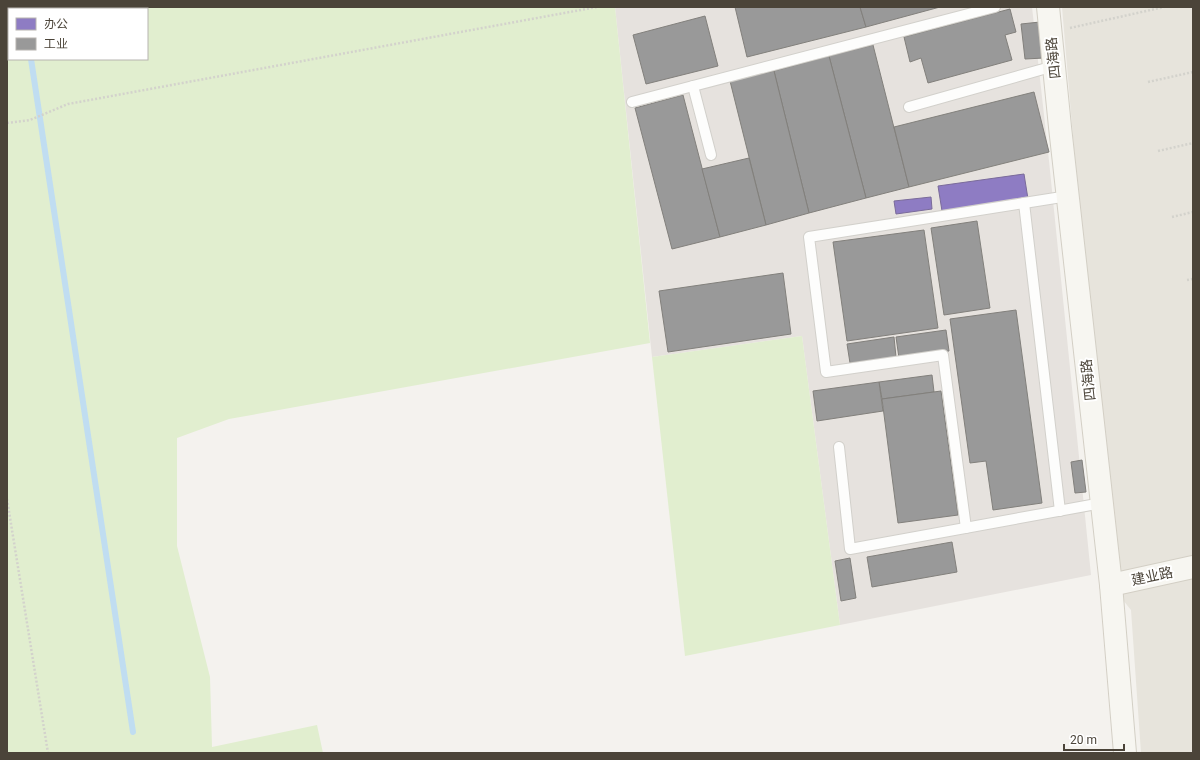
<svg xmlns="http://www.w3.org/2000/svg" width="1200" height="760" font-family="Roboto,'Noto Sans SC',sans-serif">
	<style>
		.residential { fill: #e7e4dc }
		.industrial { fill: #e6e2de }
		.green { fill: #e1eecf; fill-rule: evenodd }
		.offices { fill: #8e7cc3; stroke: #7a6b9a }
		.industry { fill: #999; stroke: #82807c }
		.lines { fill: none; stroke-linecap: round; stroke-linejoin: round }
		.stream { stroke: #c0ddf1; stroke-width: 6 }
		.lane-casing { stroke: #d2d0cb; stroke-width: 12 }
		.secondary-casing { stroke: #d3cfc5; stroke-width: 24 }
		.path { stroke: #d3d2cc; stroke-width: 2.5; stroke-dasharray: 2 2; stroke-linecap: butt }
		.lane { stroke: #fdfdfc; stroke-width: 10 }
		.secondary { stroke: #f7f6f1; stroke-width: 22 }
		.labels { text-anchor: middle; stroke-width: 4; stroke-linejoin: round; paint-order: stroke }
		.street-label { font-size: 14px; fill: #4b4439; stroke: #fff }
	</style>
	<rect width="100%" height="100%" fill="#f4f2ee"/>
	<path class="residential" d="M1062 7H1193V753H1141L1131 610 1111 585Z"/>
	<path class="industrial" d="M615 7H1032L1048 151 1091 575 840 625 802 336 652 357Z"/>
	<g class="green">
		<path d="M7 7H615L650 343 229 419 177 438V546L210 677 212 747 317 725 323 753H7ZM9 9H147V59H9Z"/>
		<path d="M802 336 840 625 685 656 652 357Z"/>
	</g>
	<g class="offices">
		<path d="M1024 174 1028 199 942 211 938 186Z"/>
		<path d="M931 197 932 209 896 214 894 201Z"/>
	</g>
	<g class="industry">
		<path d="M735 7H860L866 27 747 57Z"/>
		<path d="M860 7H940L866 27Z"/>
		<path d="M1010 9 1016 32 1005 35 1012 60 928 83 921 58 910 62 904 37Z"/>
		<path d="M705 16 718 66 646 84 633 35Z"/>
		<path d="M1040 22 1044 58 1025 59 1021 24Z"/>
		<path d="M873 45 909 187 866 198 829 56Z"/>
		<path d="M829 56 866 198 809 213 774 71Z"/>
		<path d="M774 71 809 213 766 225 730 81Z"/>
		<path d="M1034 92 1049 152 909 187 894 127Z"/>
		<path d="M683 95 720 237 672 249 635 108Z"/>
		<path d="M749 158 766 225 720 237 702 169Z"/>
		<path d="M977 221 990 308 944 315 931 228Z"/>
		<path d="M924 230 938 328 847 341 833 242Z"/>
		<path d="M783 273 791 334 668 352 659 291Z"/>
		<path d="M1016 310 1042 503 993 510 986 461 970 463 950 319Z"/>
		<path d="M946 330 949 351 899 358 896 337Z"/>
		<path d="M894 337 896 357 850 363 847 344Z"/>
		<path d="M932 375 934 392 882 399 879 382Z"/>
		<path d="M879 382 883 411 817 421 813 391Z"/>
		<path d="M941 391 958 515 898 523 882 399Z"/>
		<path d="M1082 460 1086 492 1075 493 1071 462Z"/>
		<path d="M952 542 957 572 872 587 867 557Z"/>
		<path d="M850 558 856 598 841 601 835 561Z"/>
	</g>
	<g class="lines">
		<g class="stream">
			<path d="M22 7 23 9"/>
			<path d="M31 59 133 732"/>
		</g>
		<g class="lane-casing">
			<g id="lane">
				<path d="M693 86 711 155"/>
				<path d="M632 102 995 7"/>
				<path d="M909 107 1054 66"/>
				<path d="M1024 203 1068 196"/>
				<path d="M839 447 850 549 1102 503"/>
				<path d="M966 528 943 355 826 372 809 237 1024 203 1060 511"/>
			</g>
		</g>
		<g class="secondary-casing">
			<g id="secondary">
				<path d="M1048 7 1060 127 1111 585 1125 753"/>
				<path d="M1111 585 1193 567"/>
			</g>
		</g>
		<g class="path">
			<path d="M1070 28 1164 7"/>
			<path d="M1148 82 1193 72"/>
			<path d="M7 123 30 120 68 104 597 7"/>
			<path d="M1158 151 1193 143"/>
			<path d="M1172 217 1193 212"/>
			<path d="M1187 280 1193 279"/>
			<path d="M7 499 48 753"/>
		</g>
		<use href="#lane" class="lane"/>
		<use href="#secondary" class="secondary"/>
	</g>
	<g class="labels">
		<g class="street-label">
			<text transform="translate(1053 58) rotate(-96)" y="5">四海路</text>
			<text transform="translate(1088 380) rotate(-96)" y="5">四海路</text>
			<text transform="translate(1152 576) rotate(-12)" y="5">建业路</text>
		</g>
	</g>
	<rect width="1200" height="760" fill="none" stroke="#4b4439" stroke-width="16"/>
	<rect x="8" y="8" width="140" height="52" fill="#ffffff" stroke="#b7b4b0"/>
	<rect x="16" y="18" width="20" height="12" fill="#8e7cc3" stroke="#b7b4b0"/>
	<text x="44" y="28" font-size="12" fill="#4b4439">办公</text>
	<rect x="16" y="38" width="20" height="12" fill="#999999" stroke="#b7b4b0"/>
	<text x="44" y="48" font-size="12" fill="#4b4439">工业</text>
	<path d="M1064 744v6h60v-6" fill="none" stroke="#4b4439" stroke-width="2"/>
	<text x="1070" y="744" font-size="12" fill="#4b4439" stroke="#ffffff" stroke-width="3" paint-order="stroke">20 m</text>
</svg>
